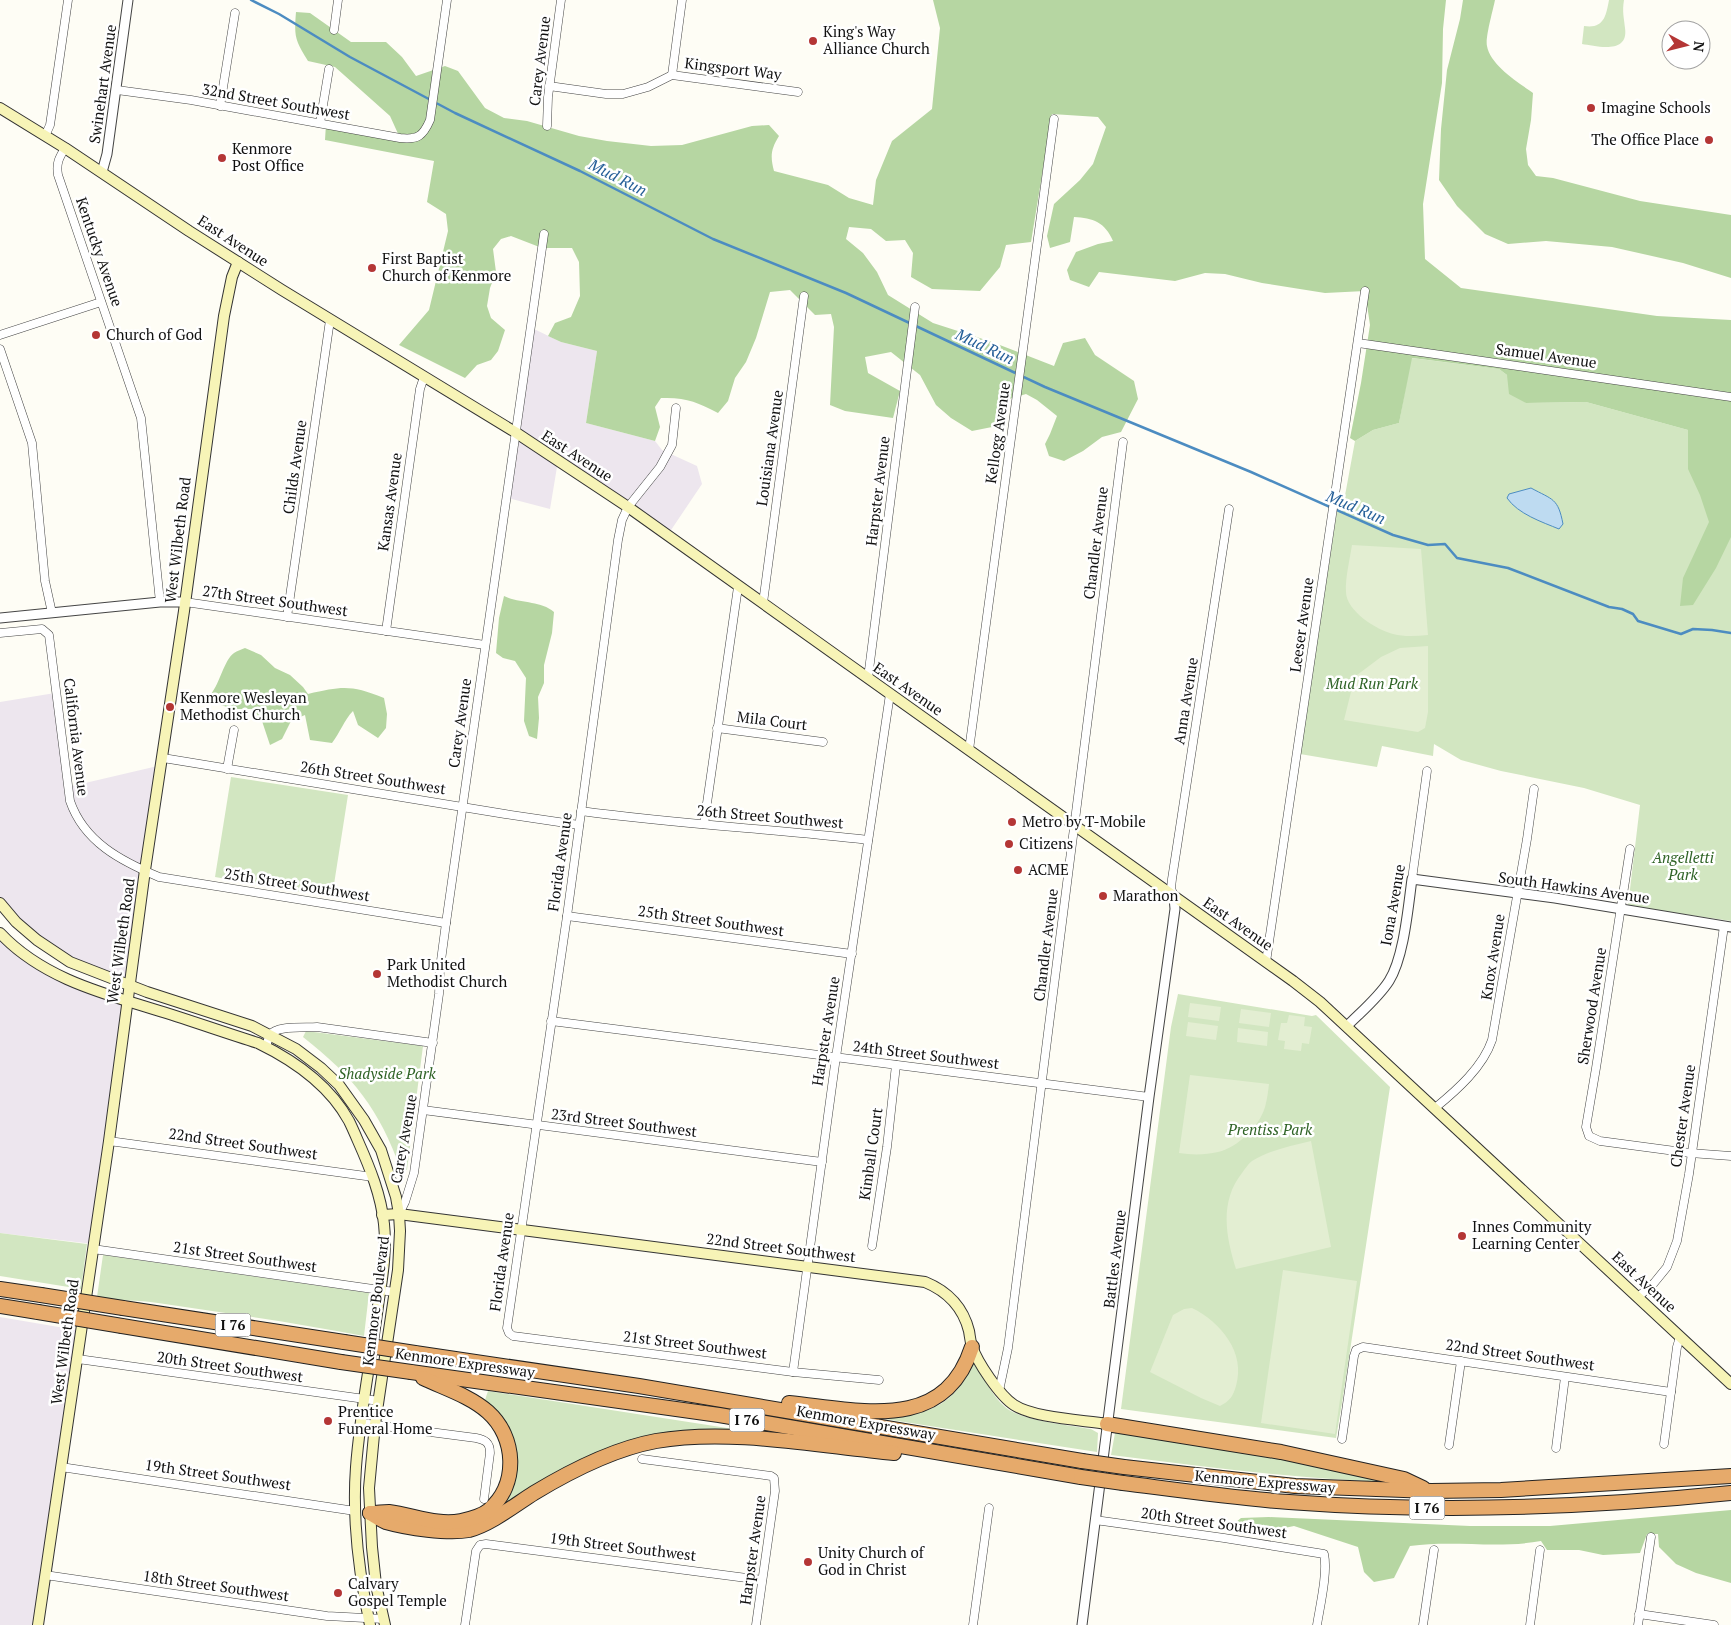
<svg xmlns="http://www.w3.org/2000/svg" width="1731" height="1625" font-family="'PT Serif',serif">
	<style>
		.industrial { fill: #ede6ee }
		.green { fill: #d2e6c1 }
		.forest { fill: #b6d6a2 }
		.pitch { fill: #e3eed2 }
		.water { fill: #bedbf1; stroke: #4c8cc1 }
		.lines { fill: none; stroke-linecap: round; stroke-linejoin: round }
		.stream { stroke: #4c8cc1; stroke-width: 2.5 }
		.minor-casing { stroke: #444; stroke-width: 9 }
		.tertiary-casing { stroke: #444; stroke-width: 11 }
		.secondary-casing { stroke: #333; stroke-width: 12 }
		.motorway-casing { stroke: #222; stroke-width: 16 }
		.minor { stroke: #fff; stroke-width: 8 }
		.tertiary { stroke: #fff; stroke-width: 9 }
		.secondary { stroke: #f7f4b7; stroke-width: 10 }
		.motorway { stroke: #e6aa6b; stroke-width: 14 }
		.motorway-bridge-casing { stroke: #222; stroke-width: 16; stroke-linecap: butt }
		.motorway-bridge { stroke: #e6aa6b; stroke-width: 14 }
		.poi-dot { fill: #b43635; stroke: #fff; stroke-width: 2 }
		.labels { text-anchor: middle; stroke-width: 5; stroke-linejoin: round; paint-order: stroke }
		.shield { fill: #fff; stroke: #585858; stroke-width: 1 }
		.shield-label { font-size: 14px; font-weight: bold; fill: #111 }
		.poi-label { font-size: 15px; fill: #111; stroke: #fff; text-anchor: start }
		.street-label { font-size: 15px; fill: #111; stroke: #fff }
		.park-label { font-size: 15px; font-style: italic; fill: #2f6326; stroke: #fff }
		.water-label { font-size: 16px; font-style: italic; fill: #255f98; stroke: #fff }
	</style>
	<rect width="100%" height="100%" fill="#fefdf5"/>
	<g class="industrial">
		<path d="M534 329 561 342 597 351 586 423 655 441 662 450 697 466 702 484 669 533 558 461 550 509 508 498Z"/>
		<path d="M55 693 68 787 162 765 130 986 70 962 0 903V702Z"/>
		<path d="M0 933 27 957 128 1002 93 1244 0 1233Z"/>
		<path d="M0 1317 82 1331 38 1625H0Z"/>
	</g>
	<g class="green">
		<path d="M1609 0H1624C1622 12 1624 17 1625 28 1629 55 1596 46 1582 44L1584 26C1604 29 1606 16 1609 0Z"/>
		<path d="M1411 358 1499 369 1507 375 1526 403 1586 402 1688 430 1731 407V921L1628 906 1640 805 1584 788 1501 771 1461 760 1434 744 1433 756 1382 746 1377 767 1300 754 1337 511 1342 512 1355 441 1373 430 1399 423Z"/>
		<path d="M231 777 348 795 332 897 215 877Z"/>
		<path d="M1178 994 1312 1016 1316 1015 1390 1087 1343 1397 1336 1438 1121 1409 1171 1027Z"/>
		<path d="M306 1031 423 1046 407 1170H401C379 1109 354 1077 303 1037Z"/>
		<path d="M0 1233 87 1244 81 1289 0 1276Z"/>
		<path d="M103 1255 369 1293 364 1336C296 1323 227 1313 158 1303 138 1300 117 1301 97 1297Z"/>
		<path d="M974 1360C983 1376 993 1399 1009 1410 1028 1421 1069 1425 1091 1429L1098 1433 1097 1452 885 1419 887 1415C895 1415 905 1416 914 1414 945 1408 963 1389 974 1360Z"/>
		<path d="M488 1391 740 1430V1434L653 1436 494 1513 516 1468V1445L506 1422 484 1403Z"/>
		<path d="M1126 1432 1262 1452 1393 1482C1298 1479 1205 1467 1111 1455L1115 1433Z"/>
	</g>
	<g class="forest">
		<path d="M933 0H1446L1443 29 1442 83 1423 204 1425 259 1461 288 1657 316 1731 320V537L1716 568 1693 605 1680 606 1683 578 1709 522 1700 495 1688 469V430L1586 402 1526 403 1509 394 1507 375 1499 369 1412 358 1399 423 1373 430 1355 441 1350 438 1361 383 1370 325 1365 291 1325 293 1262 283 1225 274 1205 273 1175 281 1099 272 1089 287 1070 280 1067 270 1076 252 1098 244 1113 241C1105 222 1093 218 1074 217L1070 242 1050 248 1047 236 1054 204 1080 180 1093 164 1106 127 1098 117 1052 114 1031 242 1006 245 1000 267 980 291 932 289 911 277 913 253 905 240 886 241 871 229 849 227 846 239 863 253 877 272 888 295 933 323 992 342 1054 366 1063 343 1085 338 1095 355 1134 381 1138 399 1121 432 1102 437 1083 451 1064 461 1049 456 1045 444 1050 434 1057 416 1037 400 1026 394 1009 399 992 427 972 431 951 418 936 405 920 375 891 352 865 357 868 373 900 391 893 418 845 411 830 405 834 327 831 314 815 315 790 290 770 292 756 338 746 362 735 378 728 401 718 413C697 402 686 397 661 398L655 407 660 427 655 441 586 423 597 351 561 342 548 336 555 323 571 317 580 296 579 262 572 248H542L511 236 501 239 493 249 496 272 490 288 487 306 491 318 505 330 498 351 491 360 477 365 465 378 399 345 429 310 448 231 446 214 427 202 434 161 325 140 326 124 400 138 390 116 335 67 308 61C295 40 294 37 296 12L310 13 351 42H386L402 57 416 76 445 66 458 71 485 108 504 118 527 121 579 136 607 141 651 146 682 145 752 126 769 125 779 136C771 149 770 156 774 171L828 185 849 198 873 205 876 180 892 141 932 109 940 28Z"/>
		<path d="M1463 0H1495C1493 10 1485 38 1487 46 1490 65 1519 83 1533 93L1531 120 1526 149 1528 165 1536 176 1553 178 1640 201 1731 215V278L1683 263 1612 247 1546 241 1508 244 1485 234 1457 206 1439 180 1441 129 1447 70 1460 19Z"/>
		<path d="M504 596C520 604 540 600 554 612L552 633 544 665V683L538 697 539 718 537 739 529 736 524 721 526 678 515 661 503 658 496 653 499 618Z"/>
		<path d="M245 648 261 655 275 668 290 675 303 687 308 694C343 686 351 685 384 698L387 714 386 728 378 738 358 725 353 711C344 720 340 733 332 743L310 740 305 715 291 721 282 739 270 745 262 721 253 709H233L212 702 211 694C220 683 224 660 234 653 237 651 242 649 245 648Z"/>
		<path d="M1731 1510V1583L1696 1573 1676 1564 1659 1547 1658 1534H1647L1640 1553 1603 1555 1579 1550H1547L1541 1541C1498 1549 1454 1540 1410 1546L1394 1578 1374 1582 1364 1572 1358 1547 1294 1526 1270 1531 1229 1528 1241 1518 1269 1517 1470 1526H1550Z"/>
	</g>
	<g class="pitch">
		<path d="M1352 545 1421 549 1428 635C1416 636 1405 637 1393 634 1377 630 1346 611 1346 592 1345 579 1350 558 1352 545Z"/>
		<path d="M1428 646V712L1425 728 1418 732 1344 720 1351 692 1357 675 1381 657 1400 648Z"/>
		<path d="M1190 1003 1221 1007 1219 1021 1188 1017Z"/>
		<path d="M1241 1009 1271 1013 1269 1027 1239 1023Z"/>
		<path d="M1289 1015 1305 1017 1304 1026 1312 1027 1309 1044 1302 1043 1301 1051 1284 1049 1285 1041 1278 1040 1281 1023H1287Z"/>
		<path d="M1188 1022 1218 1026 1216 1040 1186 1036Z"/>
		<path d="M1238 1028 1268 1032 1267 1046 1237 1042Z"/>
		<path d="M1190 1075 1269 1084C1268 1092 1267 1100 1265 1107 1259 1127 1238 1147 1218 1152 1205 1155 1192 1155 1179 1153Z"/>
		<path d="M1311 1141 1331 1247 1236 1269C1226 1237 1219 1202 1242 1173 1245 1169 1248 1164 1252 1161 1270 1150 1291 1146 1311 1141Z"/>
		<path d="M1283 1270 1357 1281 1335 1434 1261 1423Z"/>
		<path d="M1192 1308C1221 1322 1246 1353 1236 1386 1233 1396 1230 1401 1220 1406L1201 1398 1150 1372 1173 1315 1184 1309Z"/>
	</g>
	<path class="water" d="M1531 488C1553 500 1558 498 1563 524L1559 529C1542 522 1518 514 1507 498L1509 494Z"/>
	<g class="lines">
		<path class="stream" d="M251 0 279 14 350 57 455 113 580 171 713 239 846 293 1045 387 1251 472 1393 535 1428 545 1445 544 1457 558 1508 568 1609 607 1622 609 1633 614 1638 621 1681 634 1693 629 1712 630 1731 633"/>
		<g class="minor-casing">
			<g id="minor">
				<path d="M334 30 338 0"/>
				<path d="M672 75 682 0"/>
				<path d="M549 86 606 94H623L648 87 672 75 798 92"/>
				<path d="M117 90 191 100 400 138C418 140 423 136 430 120L447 0"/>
				<path d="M220 106 235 13"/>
				<path d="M320 123 329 69"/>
				<path d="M547 126 548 97 561 0"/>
				<path d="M45 136 50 125 68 0"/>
				<path d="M65 148C59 158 56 163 58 175L141 418 160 602"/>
				<path d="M0 335 101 302"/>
				<path d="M1358 343 1731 397"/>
				<path d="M0 349 32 443 45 581 52 613"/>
				<path d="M676 408 672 445 660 467 628 507 622 520 618 540 567 916 507 1328 509 1333 513 1336 793 1372 879 1380"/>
				<path d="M185 602 485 645"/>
				<path d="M763 603 804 296"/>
				<path d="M287 617 330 320"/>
				<path d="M386 631 420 389 424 377"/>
				<path d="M0 633 42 629 49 635 70 801C84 842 121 861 159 877L446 923"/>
				<path d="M868 678 915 307"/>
				<path d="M717 728 823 742"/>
				<path d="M969 750 1054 119"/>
				<path d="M163 758 505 814 579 825"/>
				<path d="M227 769 234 730"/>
				<path d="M581 811C676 824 772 829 868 840"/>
				<path d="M704 824 738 587"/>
				<path d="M1630 849 1596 1068 1586 1127 1589 1136 1600 1141 1690 1153 1731 1156"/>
				<path d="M1412 879 1427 771"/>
				<path d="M1174 897 1171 888 1172 879 1229 509"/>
				<path d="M567 916 852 954"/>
				<path d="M1266 962 1365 291"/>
				<path d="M551 1021 1149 1097"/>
				<path d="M266 1047C267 1044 268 1038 270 1035 276 1025 306 1028 317 1027L433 1043"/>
				<path d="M1435 1108C1457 1090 1483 1067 1492 1040L1527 839 1534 789"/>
				<path d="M423 1110 822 1162"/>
				<path d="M109 1141 373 1177"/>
				<path d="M399 1214 405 1202 414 1173 439 994 440 968 446 923 544 234"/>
				<path d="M872 1246 887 1147 896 1065"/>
				<path d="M93 1249 394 1292"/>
				<path d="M1638 1297 1654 1283 1667 1267 1677 1241 1689 1174 1724 926"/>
				<path d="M78 1359 379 1401"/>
				<path d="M793 1372 836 1057 890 694"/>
				<path d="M999 1391 1008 1348 1123 442"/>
				<path d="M361 1423 476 1438C485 1440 490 1442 490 1453L484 1499"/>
				<path d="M1342 1439 1354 1356 1356 1350 1363 1347 1671 1392"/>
				<path d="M1664 1444 1677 1347 1680 1337"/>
				<path d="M1449 1445 1461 1361"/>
				<path d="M1556 1448 1565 1377"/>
				<path d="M642 1459 771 1476 774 1478 775 1491 756 1625"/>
				<path d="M61 1467 355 1511"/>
				<path d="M1095 1520 1224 1538 1324 1554C1328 1572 1320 1606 1317 1625"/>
				<path d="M45 1575 327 1616 384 1619"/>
				<path d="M1639 1614 1714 1625"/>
				<path d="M465 1625 476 1551 480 1545 486 1544 762 1580"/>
				<path d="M973 1625 989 1508"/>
				<path d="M1423 1625 1434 1550"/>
				<path d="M1530 1625 1540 1550"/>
				<path d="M1638 1625 1651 1537"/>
			</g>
		</g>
		<g class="tertiary-casing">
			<g id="tertiary">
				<path d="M102 172 107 154 128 0"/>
				<path d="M0 618 160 602H185"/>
				<path d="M1347 1026C1361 1012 1378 998 1389 981 1404 957 1408 908 1412 879L1555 898 1731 927"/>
				<path d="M1082 1625 1149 1097 1175 909 1174 897"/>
			</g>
		</g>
		<g class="secondary-casing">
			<g id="secondary">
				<path d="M0 108 65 148 189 231 282 290 515 432 628 507 1293 981 1320 1002 1731 1384"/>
				<path d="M0 903 16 922 37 940 70 962 147 992 252 1026 296 1049 321 1068 339 1085 364 1120 381 1150 396 1197 399 1214 400 1231 398 1270 375 1424 369 1488 372 1547 376 1585 385 1625"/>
				<path d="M0 933C43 979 105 994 163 1012 195 1022 226 1033 258 1043 293 1060 330 1086 349 1121 352 1127 355 1134 358 1141 370 1168 381 1195 384 1224 387 1252 382 1279 378 1306 371 1360 360 1413 356 1467 352 1520 359 1574 370 1625"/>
				<path d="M382 1215 399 1214 925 1282C947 1291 963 1307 969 1331 970 1336 970 1341 972 1346 977 1362 1000 1396 1014 1405 1034 1418 1082 1420 1107 1424"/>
				<path d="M38 1625 109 1141 145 870 184 611 224 316 232 277 238 262"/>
			</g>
		</g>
		<g class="motorway-casing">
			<g id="motorway">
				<path d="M0 1289 41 1295"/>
				<path d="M0 1306 38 1312"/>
				<path d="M123 1308 344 1342"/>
				<path d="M122 1326 341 1362"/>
				<path d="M415 1353 639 1386 1082 1461"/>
				<path d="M411 1372 719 1415 1081 1477"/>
				<path d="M789 1403C859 1410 944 1434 972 1347"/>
				<path d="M1107 1424 1281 1452 1404 1479 1423 1488"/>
				<path d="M1124 1467 1295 1486 1431 1491 1501 1490 1731 1476"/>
				<path d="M1123 1483C1178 1490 1233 1498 1289 1502 1436 1513 1584 1508 1731 1493"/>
				<path d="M370 1513C375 1516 381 1520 386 1522 407 1528 448 1534 469 1530 491 1524 515 1505 534 1493 572 1470 613 1449 656 1441 730 1428 819 1446 894 1453"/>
				<path d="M370 1513C377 1513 383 1512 389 1512 413 1515 438 1526 461 1521 470 1519 482 1516 489 1510 519 1484 516 1437 488 1412 470 1396 444 1388 423 1378"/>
			</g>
		</g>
		<use href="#minor" class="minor"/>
		<use href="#tertiary" class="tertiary"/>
		<use href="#secondary" class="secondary"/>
		<use href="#motorway" class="motorway"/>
		<g class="motorway-bridge-casing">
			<g id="motorway-bridge">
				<path d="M41 1295 123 1308"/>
				<path d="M38 1312 122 1326"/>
				<path d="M344 1342 415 1353"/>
				<path d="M341 1362 411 1372"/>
				<path d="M1082 1461 1124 1467"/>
				<path d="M1081 1477 1123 1483"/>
			</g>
		</g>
		<use href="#motorway-bridge" class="motorway-bridge"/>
	</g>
	<g class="poi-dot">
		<circle cx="813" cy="41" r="5"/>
		<circle cx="1591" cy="108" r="5"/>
		<circle cx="1709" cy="140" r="5"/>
		<circle cx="222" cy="158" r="5"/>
		<circle cx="372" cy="268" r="5"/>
		<circle cx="96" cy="335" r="5"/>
		<circle cx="170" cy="707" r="5"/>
		<circle cx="1012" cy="822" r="5"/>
		<circle cx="1009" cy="844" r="5"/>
		<circle cx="1018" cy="870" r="5"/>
		<circle cx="1103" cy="896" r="5"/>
		<circle cx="377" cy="974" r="5"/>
		<circle cx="1462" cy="1236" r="5"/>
		<circle cx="328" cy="1421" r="5"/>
		<circle cx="808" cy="1562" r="5"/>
		<circle cx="338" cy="1593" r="5"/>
	</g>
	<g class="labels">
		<g class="shield">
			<rect x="215.5" y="1313.5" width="35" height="23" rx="4"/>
			<rect x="729.5" y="1408.5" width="35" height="23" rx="4"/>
			<rect x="1409.5" y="1496.5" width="35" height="23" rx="4"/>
		</g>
		<g class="shield-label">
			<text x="233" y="1330">I 76</text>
			<text x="747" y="1425">I 76</text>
			<text x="1427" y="1513">I 76</text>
		</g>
		<g class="poi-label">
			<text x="823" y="37">King's Way<tspan x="823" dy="17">Alliance Church</tspan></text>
			<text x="1601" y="113">Imagine Schools</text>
			<text x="1699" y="145" text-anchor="end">The Office Place</text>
			<text x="232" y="154">Kenmore<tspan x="232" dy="17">Post Office</tspan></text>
			<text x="382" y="264">First Baptist<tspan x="382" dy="17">Church of Kenmore</tspan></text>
			<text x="106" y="340">Church of God</text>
			<text x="180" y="703">Kenmore Wesleyan<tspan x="180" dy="17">Methodist Church</tspan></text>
			<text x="1022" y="827">Metro by T-Mobile</text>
			<text x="1019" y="849">Citizens</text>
			<text x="1028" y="875">ACME</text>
			<text x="1113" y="901">Marathon</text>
			<text x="387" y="970">Park United<tspan x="387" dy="17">Methodist Church</tspan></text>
			<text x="1472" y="1232">Innes Community<tspan x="1472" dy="17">Learning Center</tspan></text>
			<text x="338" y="1417">Prentice<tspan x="338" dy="17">Funeral Home</tspan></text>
			<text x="818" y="1558">Unity Church of<tspan x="818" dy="17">God in Christ</tspan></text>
			<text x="348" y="1589">Calvary<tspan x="348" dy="17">Gospel Temple</tspan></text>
		</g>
		<g class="street-label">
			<text transform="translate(540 61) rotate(-83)" y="5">Carey Avenue</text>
			<text transform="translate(733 69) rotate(7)" y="5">Kingsport Way</text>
			<text transform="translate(103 84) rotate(-82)" y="5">Swinehart Avenue</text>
			<text transform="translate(276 102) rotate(10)" y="5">32nd Street Southwest</text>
			<text transform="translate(233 241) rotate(33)" y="5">East Avenue</text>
			<text transform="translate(99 252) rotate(71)" y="5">Kentucky Avenue</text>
			<text transform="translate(1546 356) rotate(8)" y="5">Samuel Avenue</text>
			<text transform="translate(998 433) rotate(-82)" y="5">Kellogg Avenue</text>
			<text transform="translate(770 448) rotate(-82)" y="5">Louisiana Avenue</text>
			<text transform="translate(577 456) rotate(33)" y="5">East Avenue</text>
			<text transform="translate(295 467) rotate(-82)" y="5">Childs Avenue</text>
			<text transform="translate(878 491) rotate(-83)" y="5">Harpster Avenue</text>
			<text transform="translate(390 502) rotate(-82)" y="5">Kansas Avenue</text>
			<text transform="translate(178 540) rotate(-83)" y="5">West Wilbeth Road</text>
			<text transform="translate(1096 543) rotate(-83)" y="5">Chandler Avenue</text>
			<text transform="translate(275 601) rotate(8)" y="5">27th Street Southwest</text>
			<text transform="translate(1302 625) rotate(-82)" y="5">Leeser Avenue</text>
			<text transform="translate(908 689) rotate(35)" y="5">East Avenue</text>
			<text transform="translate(1186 701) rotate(-81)" y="5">Anna Avenue</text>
			<text transform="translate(772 721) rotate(7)" y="5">Mila Court</text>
			<text transform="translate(460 723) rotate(-82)" y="5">Carey Avenue</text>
			<text transform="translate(76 737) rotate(83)" y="5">California Avenue</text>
			<text transform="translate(373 778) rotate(9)" y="5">26th Street Southwest</text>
			<text transform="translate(770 817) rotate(5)" y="5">26th Street Southwest</text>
			<text transform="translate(560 862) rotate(-82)" y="5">Florida Avenue</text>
			<text transform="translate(297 885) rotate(9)" y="5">25th Street Southwest</text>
			<text transform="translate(1574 888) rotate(8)" y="5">South Hawkins Avenue</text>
			<text transform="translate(1393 905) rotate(-80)" y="5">Iona Avenue</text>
			<text transform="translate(711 921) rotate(8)" y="5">25th Street Southwest</text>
			<text transform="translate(1238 924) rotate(35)" y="5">East Avenue</text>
			<text transform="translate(121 941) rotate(-82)" y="5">West Wilbeth Road</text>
			<text transform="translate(1046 945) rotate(-83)" y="5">Chandler Avenue</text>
			<text transform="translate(1493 957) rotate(-81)" y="5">Knox Avenue</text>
			<text transform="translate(1592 1006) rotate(-81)" y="5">Sherwood Avenue</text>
			<text transform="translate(826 1031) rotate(-81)" y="5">Harpster Avenue</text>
			<text transform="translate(926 1055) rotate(7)" y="5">24th Street Southwest</text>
			<text transform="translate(1683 1116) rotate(-82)" y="5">Chester Avenue</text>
			<text transform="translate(624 1123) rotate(7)" y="5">23rd Street Southwest</text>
			<text transform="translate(404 1139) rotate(-80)" y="5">Carey Avenue</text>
			<text transform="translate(243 1144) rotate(8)" y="5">22nd Street Southwest</text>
			<text transform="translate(871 1154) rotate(-82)" y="5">Kimball Court</text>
			<text transform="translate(781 1248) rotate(7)" y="5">22nd Street Southwest</text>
			<text transform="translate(245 1257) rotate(8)" y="5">21st Street Southwest</text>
			<text transform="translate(1115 1259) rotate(-83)" y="5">Battles Avenue</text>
			<text transform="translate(502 1262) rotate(-82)" y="5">Florida Avenue</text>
			<text transform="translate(1644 1282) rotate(43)" y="5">East Avenue</text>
			<text transform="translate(376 1301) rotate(-83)" y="5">Kenmore Boulevard</text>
			<text transform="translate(65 1342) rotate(-82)" y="5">West Wilbeth Road</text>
			<text transform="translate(695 1345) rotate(7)" y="5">21st Street Southwest</text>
			<text transform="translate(1520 1355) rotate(8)" y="5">22nd Street Southwest</text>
			<text transform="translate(465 1363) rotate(8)" y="5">Kenmore Expressway</text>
			<text transform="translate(230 1367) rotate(8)" y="5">20th Street Southwest</text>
			<text transform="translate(866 1423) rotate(10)" y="5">Kenmore Expressway</text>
			<text transform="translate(218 1475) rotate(8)" y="5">19th Street Southwest</text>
			<text transform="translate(1265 1482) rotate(5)" y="5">Kenmore Expressway</text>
			<text transform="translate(1214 1523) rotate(8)" y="5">20th Street Southwest</text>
			<text transform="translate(623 1547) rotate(7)" y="5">19th Street Southwest</text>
			<text transform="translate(753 1550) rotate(-82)" y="5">Harpster Avenue</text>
			<text transform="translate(216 1586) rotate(8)" y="5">18th Street Southwest</text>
		</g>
		<g class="park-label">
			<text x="1372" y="689">Mud Run Park</text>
			<text x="1683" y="863">Angelletti<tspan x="1683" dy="17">Park</tspan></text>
			<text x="387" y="1079">Shadyside Park</text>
			<text x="1270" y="1135">Prentiss Park</text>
		</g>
		<g class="water-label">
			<text transform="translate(618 177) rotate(27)" y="6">Mud Run</text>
			<text transform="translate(985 346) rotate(25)" y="6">Mud Run</text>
			<text transform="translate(1356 507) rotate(23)" y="6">Mud Run</text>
		</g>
	</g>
	<g transform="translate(1686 45) rotate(97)"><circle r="24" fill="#ffffff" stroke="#a0a0a0"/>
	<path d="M0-4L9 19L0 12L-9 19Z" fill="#b43635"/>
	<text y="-8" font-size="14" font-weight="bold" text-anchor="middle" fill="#111111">N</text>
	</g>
</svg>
